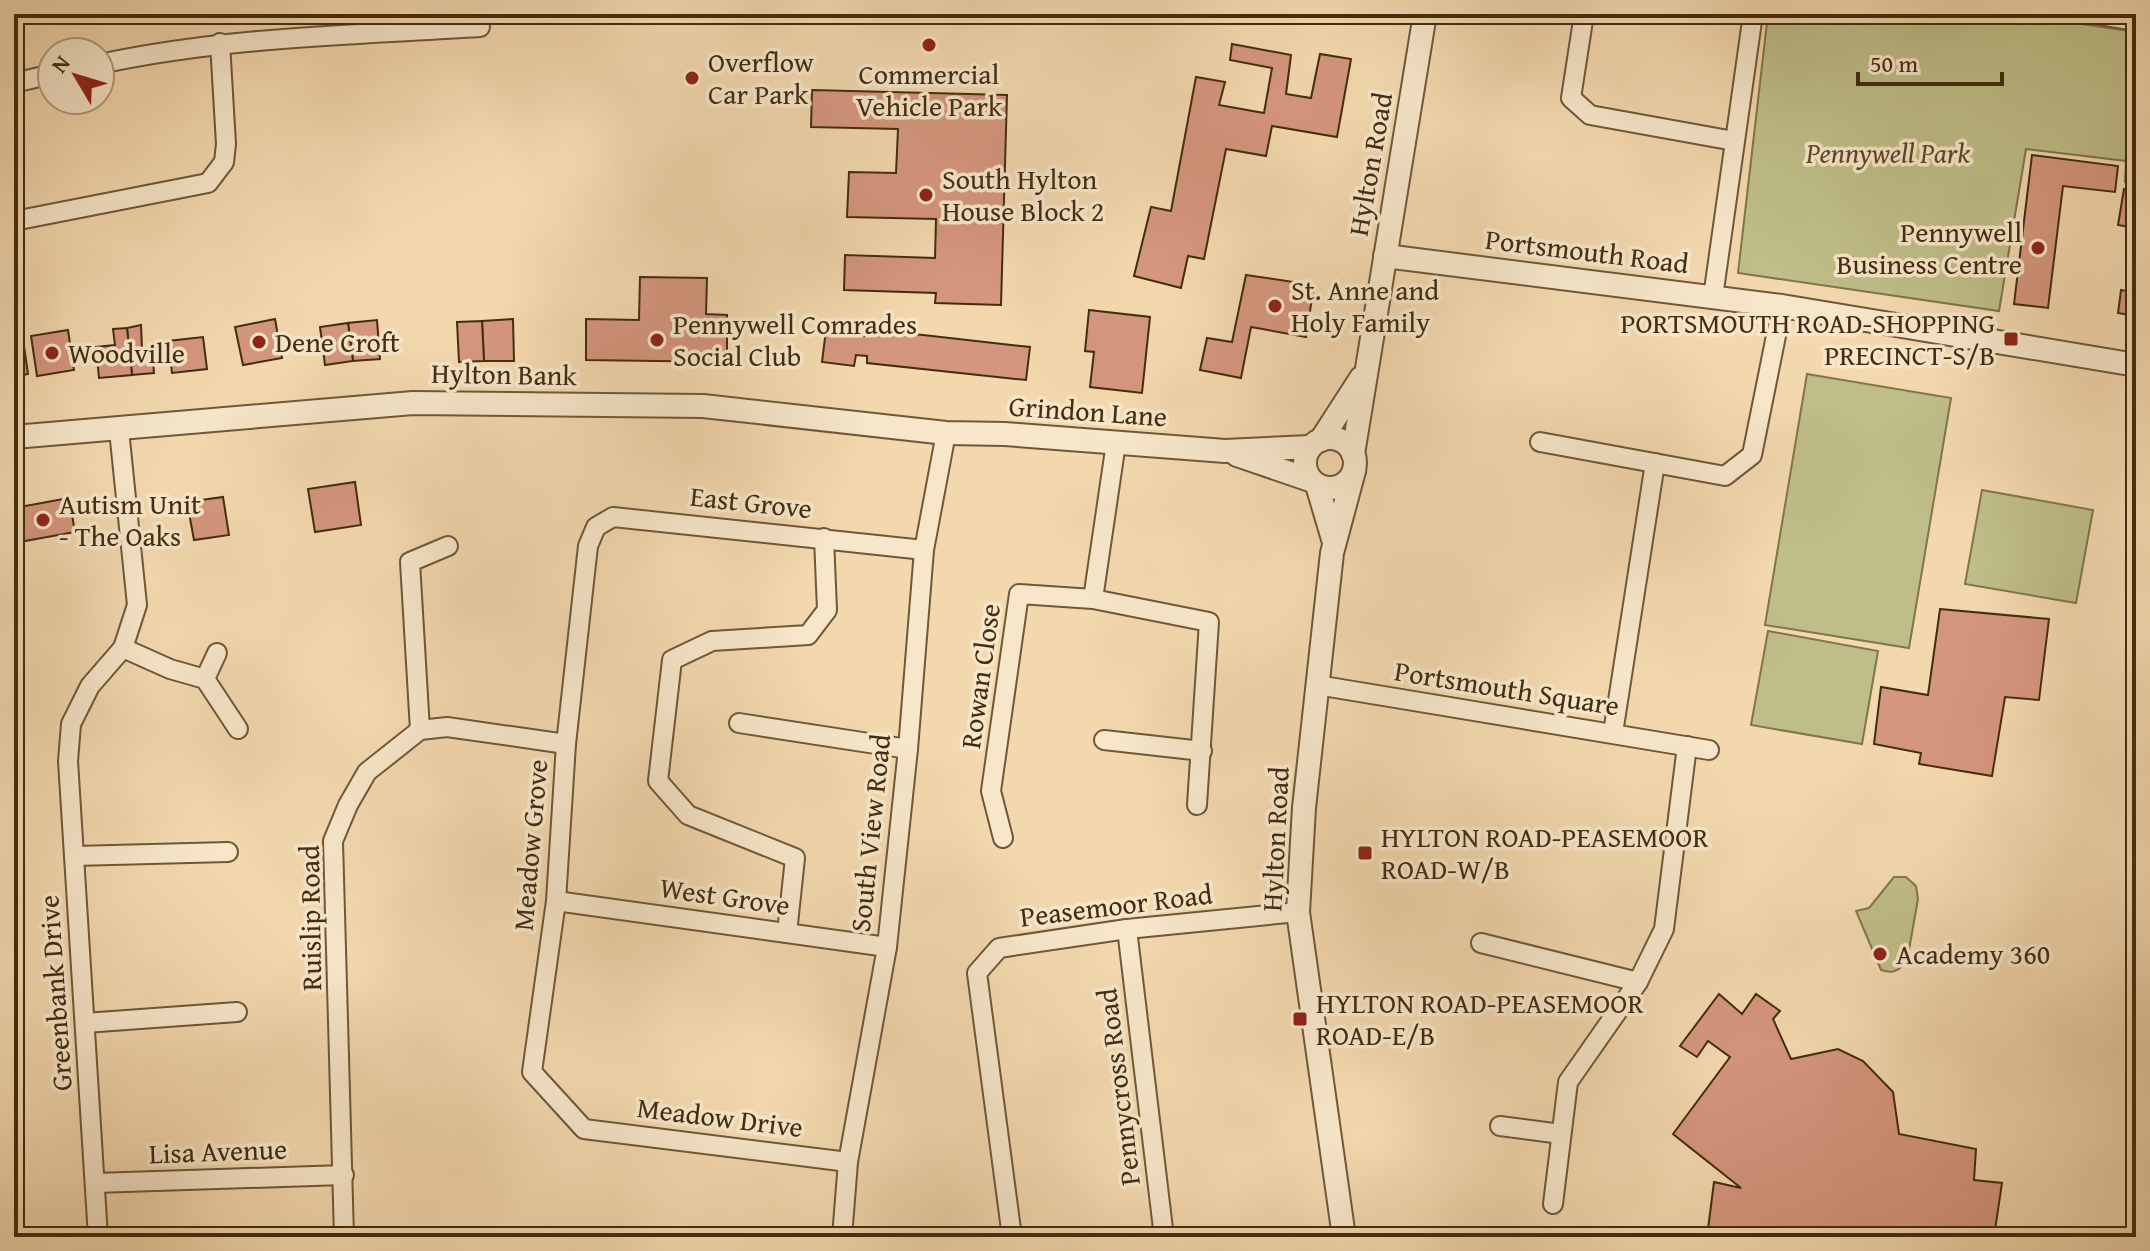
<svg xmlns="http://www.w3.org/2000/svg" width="2150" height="1251" font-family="'Gentium Book Plus',serif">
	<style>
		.green { fill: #bfbe88; stroke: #80764c; stroke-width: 2 }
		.building { fill: #d5967e; stroke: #412d10; stroke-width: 2 }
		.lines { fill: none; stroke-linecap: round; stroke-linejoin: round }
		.minor-casing { stroke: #6e5838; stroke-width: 22 }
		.tertiary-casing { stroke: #6e5838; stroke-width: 26 }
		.minor { stroke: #f7e6ca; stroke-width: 18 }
		.tertiary { stroke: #f7e6ca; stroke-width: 22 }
		.poi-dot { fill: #8f2418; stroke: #f7e6ca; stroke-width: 3 }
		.labels { text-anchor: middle; stroke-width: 7; stroke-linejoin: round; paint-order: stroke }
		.poi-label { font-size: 28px; fill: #412d10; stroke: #f7e6ca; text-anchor: start }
		.park-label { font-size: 28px; font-style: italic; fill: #5a4a28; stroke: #f7e6ca }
		.street-label { font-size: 28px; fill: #412d10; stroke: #f7e6ca }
	</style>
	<rect width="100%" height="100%" fill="#f3d8ae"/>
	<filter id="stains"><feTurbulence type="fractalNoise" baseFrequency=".0025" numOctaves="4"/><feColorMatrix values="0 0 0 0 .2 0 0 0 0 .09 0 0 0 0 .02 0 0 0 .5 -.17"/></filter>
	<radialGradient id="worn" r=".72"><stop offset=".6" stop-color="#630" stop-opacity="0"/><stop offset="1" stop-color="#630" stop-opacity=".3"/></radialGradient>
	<g class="green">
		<path d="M1768 14H2014L2136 32V184L2125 182 2126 161 2026 149 1999 311 1738 273Z"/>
		<path d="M1807 374 1951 398 1909 648 1765 625Z"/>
		<path d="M1982 490 2093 510 2076 603 1965 584Z"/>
		<path d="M1768 631 1878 651 1862 744 1751 725Z"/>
		<path d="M1894 877H1906L1916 886 1918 899 1907 961C1899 971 1893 974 1881 970L1856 911 1869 908Z"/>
	</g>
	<g class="building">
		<path d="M1232 44 1291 55 1286 94 1311 98 1320 54 1351 59 1337 137 1272 126 1266 156 1226 149 1204 259 1188 256 1181 288 1134 276 1151 207 1171 211 1196 77 1225 82 1219 105 1264 113 1272 68 1230 60Z"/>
		<path d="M812 90 1007 95 1001 305 935 303 936 293 844 290 845 255 935 258 936 219 847 217 849 172 896 173 898 129 811 127Z"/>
		<path d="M2032 155 2118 166 2115 192 2063 186 2048 308 2014 304Z"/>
		<path d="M2124 189 2136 191V228L2118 225Z"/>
		<path d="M1246 275 1314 285 1306 337 1251 327 1241 378 1200 370 1207 338 1232 342Z"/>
		<path d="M640 277 707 278 706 314 727 315V362L586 360V319L639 320Z"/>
		<path d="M2121 290 2136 293V316L2118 313Z"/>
		<path d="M1089 310 1150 317 1142 393 1090 387 1094 352 1085 351Z"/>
		<path d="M275 319 282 358 243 365 235 327Z"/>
		<path d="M513 319 514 361H484L482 321Z"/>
		<path d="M377 320 380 359 353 361 348 323Z"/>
		<path d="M482 321 484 361 459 362 457 322Z"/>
		<path d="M348 323 353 361 325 365 320 327Z"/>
		<path d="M141 325 142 349H152L154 373 132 375 127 328Z"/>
		<path d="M127 328 132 375 99 378 96 347 115 345 113 329Z"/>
		<path d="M870 329 1030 347 1026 380 867 363V356L856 355 854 366 822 362 826 330 859 332V336H869Z"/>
		<path d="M68 330 74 370 37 376 31 336Z"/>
		<path d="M203 337 207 369 172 373 168 341Z"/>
		<path d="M23 339 28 374 14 377V341Z"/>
		<path d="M355 482 361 525 315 532 308 489Z"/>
		<path d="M223 497 229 535 194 540 187 502Z"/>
		<path d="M69 498 75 532 14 543V508Z"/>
		<path d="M1940 609 2049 619 2039 700 2005 697 1992 776 1919 764 1921 753 1874 744 1881 687 1928 695Z"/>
		<path d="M1719 994 1742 1014 1756 994 1780 1011 1773 1019 1791 1059 1838 1049 1863 1061 1893 1092 1899 1134 1976 1149 1974 1180 2002 1183 1994 1237H1707L1714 1182 1741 1188 1673 1134 1730 1057 1708 1041 1697 1057 1680 1046Z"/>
	</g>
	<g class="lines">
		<g class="minor-casing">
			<g id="minor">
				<path d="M1584 14 1571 98 1590 115 1734 141"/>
				<path d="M2094 14 2136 21"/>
				<path d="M100 64C225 37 353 35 480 27"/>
				<path d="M14 83 52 74"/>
				<path d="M14 221 208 183 224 162 226 144 220 43"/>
				<path d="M1713 297 1753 14"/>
				<path d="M1540 442 1725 476 1752 455 1782 306"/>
				<path d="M1093 599 1116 443"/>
				<path d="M123 648 170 669 205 679 238 729"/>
				<path d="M205 679 217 653"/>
				<path d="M1317 685 1709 750"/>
				<path d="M739 723 908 749"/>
				<path d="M420 730 410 562 448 546"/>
				<path d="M1613 733 1655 463"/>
				<path d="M1104 740 1202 751"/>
				<path d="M1003 838 991 791 1019 594 1093 599 1209 622 1197 805"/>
				<path d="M74 856 228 852"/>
				<path d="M556 901 887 947"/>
				<path d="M1127 929 1164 1237"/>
				<path d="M787 933 795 858 688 815 658 781 672 660 712 641 808 635 827 610 824 538"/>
				<path d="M1481 943 1638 982"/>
				<path d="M85 1023 237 1012"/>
				<path d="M1500 1126 1561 1134"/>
				<path d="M848 1162 584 1129 532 1072 556 901 566 744 588 546 596 527 613 517 924 550"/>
				<path d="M95 1183 344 1175"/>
				<path d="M1553 1204 1568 1082 1638 982 1664 929 1687 746"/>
				<path d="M98 1237 68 761 71 724 90 686 123 648 137 605 119 430"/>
				<path d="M344 1237 333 841 348 805 367 772 420 730 447 727 566 744"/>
				<path d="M842 1237 848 1162 887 947 908 749 924 550 946 433"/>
				<path d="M1012 1237 977 973 999 948 1127 929 1298 912"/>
			</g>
		</g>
		<g class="tertiary-casing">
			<g id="tertiary">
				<path d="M1385 256 1782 306 2136 365"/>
				<path d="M14 437 413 403 703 406 946 433 1005 434 1225 451 1310 447"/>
				<circle cx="1330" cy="463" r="25"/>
				<path d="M1321 440 1361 378"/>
				<path d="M1353 454 1425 14"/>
				<path d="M1237 455 1310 480"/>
				<path d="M1317 485 1333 539"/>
				<path d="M1344 1237 1298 912 1304 808 1332 553 1354 471"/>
			</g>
		</g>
		<use href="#minor" class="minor"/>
		<use href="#tertiary" class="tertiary"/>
	</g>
	<g class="poi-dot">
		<circle cx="929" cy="45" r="8"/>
		<circle cx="692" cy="78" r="8"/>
		<circle cx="926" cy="195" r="8"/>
		<circle cx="2038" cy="248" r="8"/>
		<circle cx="1275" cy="306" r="8"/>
		<rect x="2003" y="331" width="16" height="16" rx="4"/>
		<circle cx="657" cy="340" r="8"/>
		<circle cx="259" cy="342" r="8"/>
		<circle cx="52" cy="353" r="8"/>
		<circle cx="43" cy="520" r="8"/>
		<rect x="1357" y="845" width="16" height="16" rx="4"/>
		<circle cx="1880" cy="954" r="8"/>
		<rect x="1292" y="1011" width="16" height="16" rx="4"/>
	</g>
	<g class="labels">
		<g class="poi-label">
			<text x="708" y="72">Overflow<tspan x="708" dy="32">Car Park</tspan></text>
			<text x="929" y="84" text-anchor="middle">Commercial<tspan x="929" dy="32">Vehicle Park</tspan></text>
			<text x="942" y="189">South Hylton<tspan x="942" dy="32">House Block 2</tspan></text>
			<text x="2022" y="242" text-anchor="end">Pennywell<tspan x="2022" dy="32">Business Centre</tspan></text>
			<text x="1291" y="300">St. Anne and<tspan x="1291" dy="32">Holy Family</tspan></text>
			<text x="1995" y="333" text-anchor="end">PORTSMOUTH ROAD-SHOPPING<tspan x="1995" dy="32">PRECINCT-S/B</tspan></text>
			<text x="673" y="334">Pennywell Comrades<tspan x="673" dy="32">Social Club</tspan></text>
			<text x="275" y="352">Dene Croft</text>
			<text x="68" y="363">Woodville</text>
			<text x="59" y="514">Autism Unit<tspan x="59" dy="32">- The Oaks</tspan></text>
			<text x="1381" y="847">HYLTON ROAD-PEASEMOOR<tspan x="1381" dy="32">ROAD-W/B</tspan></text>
			<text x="1896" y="964">Academy 360</text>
			<text x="1316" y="1013">HYLTON ROAD-PEASEMOOR<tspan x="1316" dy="32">ROAD-E/B</tspan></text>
		</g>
		<g class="park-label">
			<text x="1888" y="163">Pennywell Park</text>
		</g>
		<g class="street-label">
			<text transform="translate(1370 164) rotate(-80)" y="10">Hylton Road</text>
			<text transform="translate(1587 251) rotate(7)" y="10">Portsmouth Road</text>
			<text transform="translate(504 374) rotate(1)" y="10">Hylton Bank</text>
			<text transform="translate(1088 411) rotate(4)" y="10">Grindon Lane</text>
			<text transform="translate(751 502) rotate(6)" y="10">East Grove</text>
			<text transform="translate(980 676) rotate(-82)" y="10">Rowan Close</text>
			<text transform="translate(1507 688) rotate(9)" y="10">Portsmouth Square</text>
			<text transform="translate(870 833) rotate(-84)" y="10">South View Road</text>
			<text transform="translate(1275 839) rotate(-87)" y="10">Hylton Road</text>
			<text transform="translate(530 845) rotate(-85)" y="10">Meadow Grove</text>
			<text transform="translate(725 896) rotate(8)" y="10">West Grove</text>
			<text transform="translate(1116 905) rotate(-7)" y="10">Peasemoor Road</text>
			<text transform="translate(310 918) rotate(-91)" y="10">Ruislip Road</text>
			<text transform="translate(55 993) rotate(-94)" y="10">Greenbank Drive</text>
			<text transform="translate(1118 1087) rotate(-97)" y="10">Pennycross Road</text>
			<text transform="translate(720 1117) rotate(7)" y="10">Meadow Drive</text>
			<text transform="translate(218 1151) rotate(-2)" y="10">Lisa Avenue</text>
		</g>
	</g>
	<rect width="2150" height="1251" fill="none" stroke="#f3d8ae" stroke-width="48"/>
	<rect x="16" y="16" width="2118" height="1219" fill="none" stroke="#412d10" stroke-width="4"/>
	<rect x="24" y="24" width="2102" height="1203" fill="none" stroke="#412d10" stroke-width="2"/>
	<g transform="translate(76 76) rotate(308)"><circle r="38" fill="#f7e6ca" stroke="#ae9c80" stroke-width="2"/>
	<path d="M0-6L14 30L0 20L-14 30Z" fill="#8f2418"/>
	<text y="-12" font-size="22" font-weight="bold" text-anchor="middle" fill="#412d10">N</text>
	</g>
	<path d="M1858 72v12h144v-12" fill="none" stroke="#412d10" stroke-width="4"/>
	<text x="1870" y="72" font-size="24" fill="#412d10" stroke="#f7e6ca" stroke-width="6" paint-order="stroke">50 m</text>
	<rect width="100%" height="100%" filter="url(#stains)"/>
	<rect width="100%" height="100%" fill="url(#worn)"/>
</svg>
